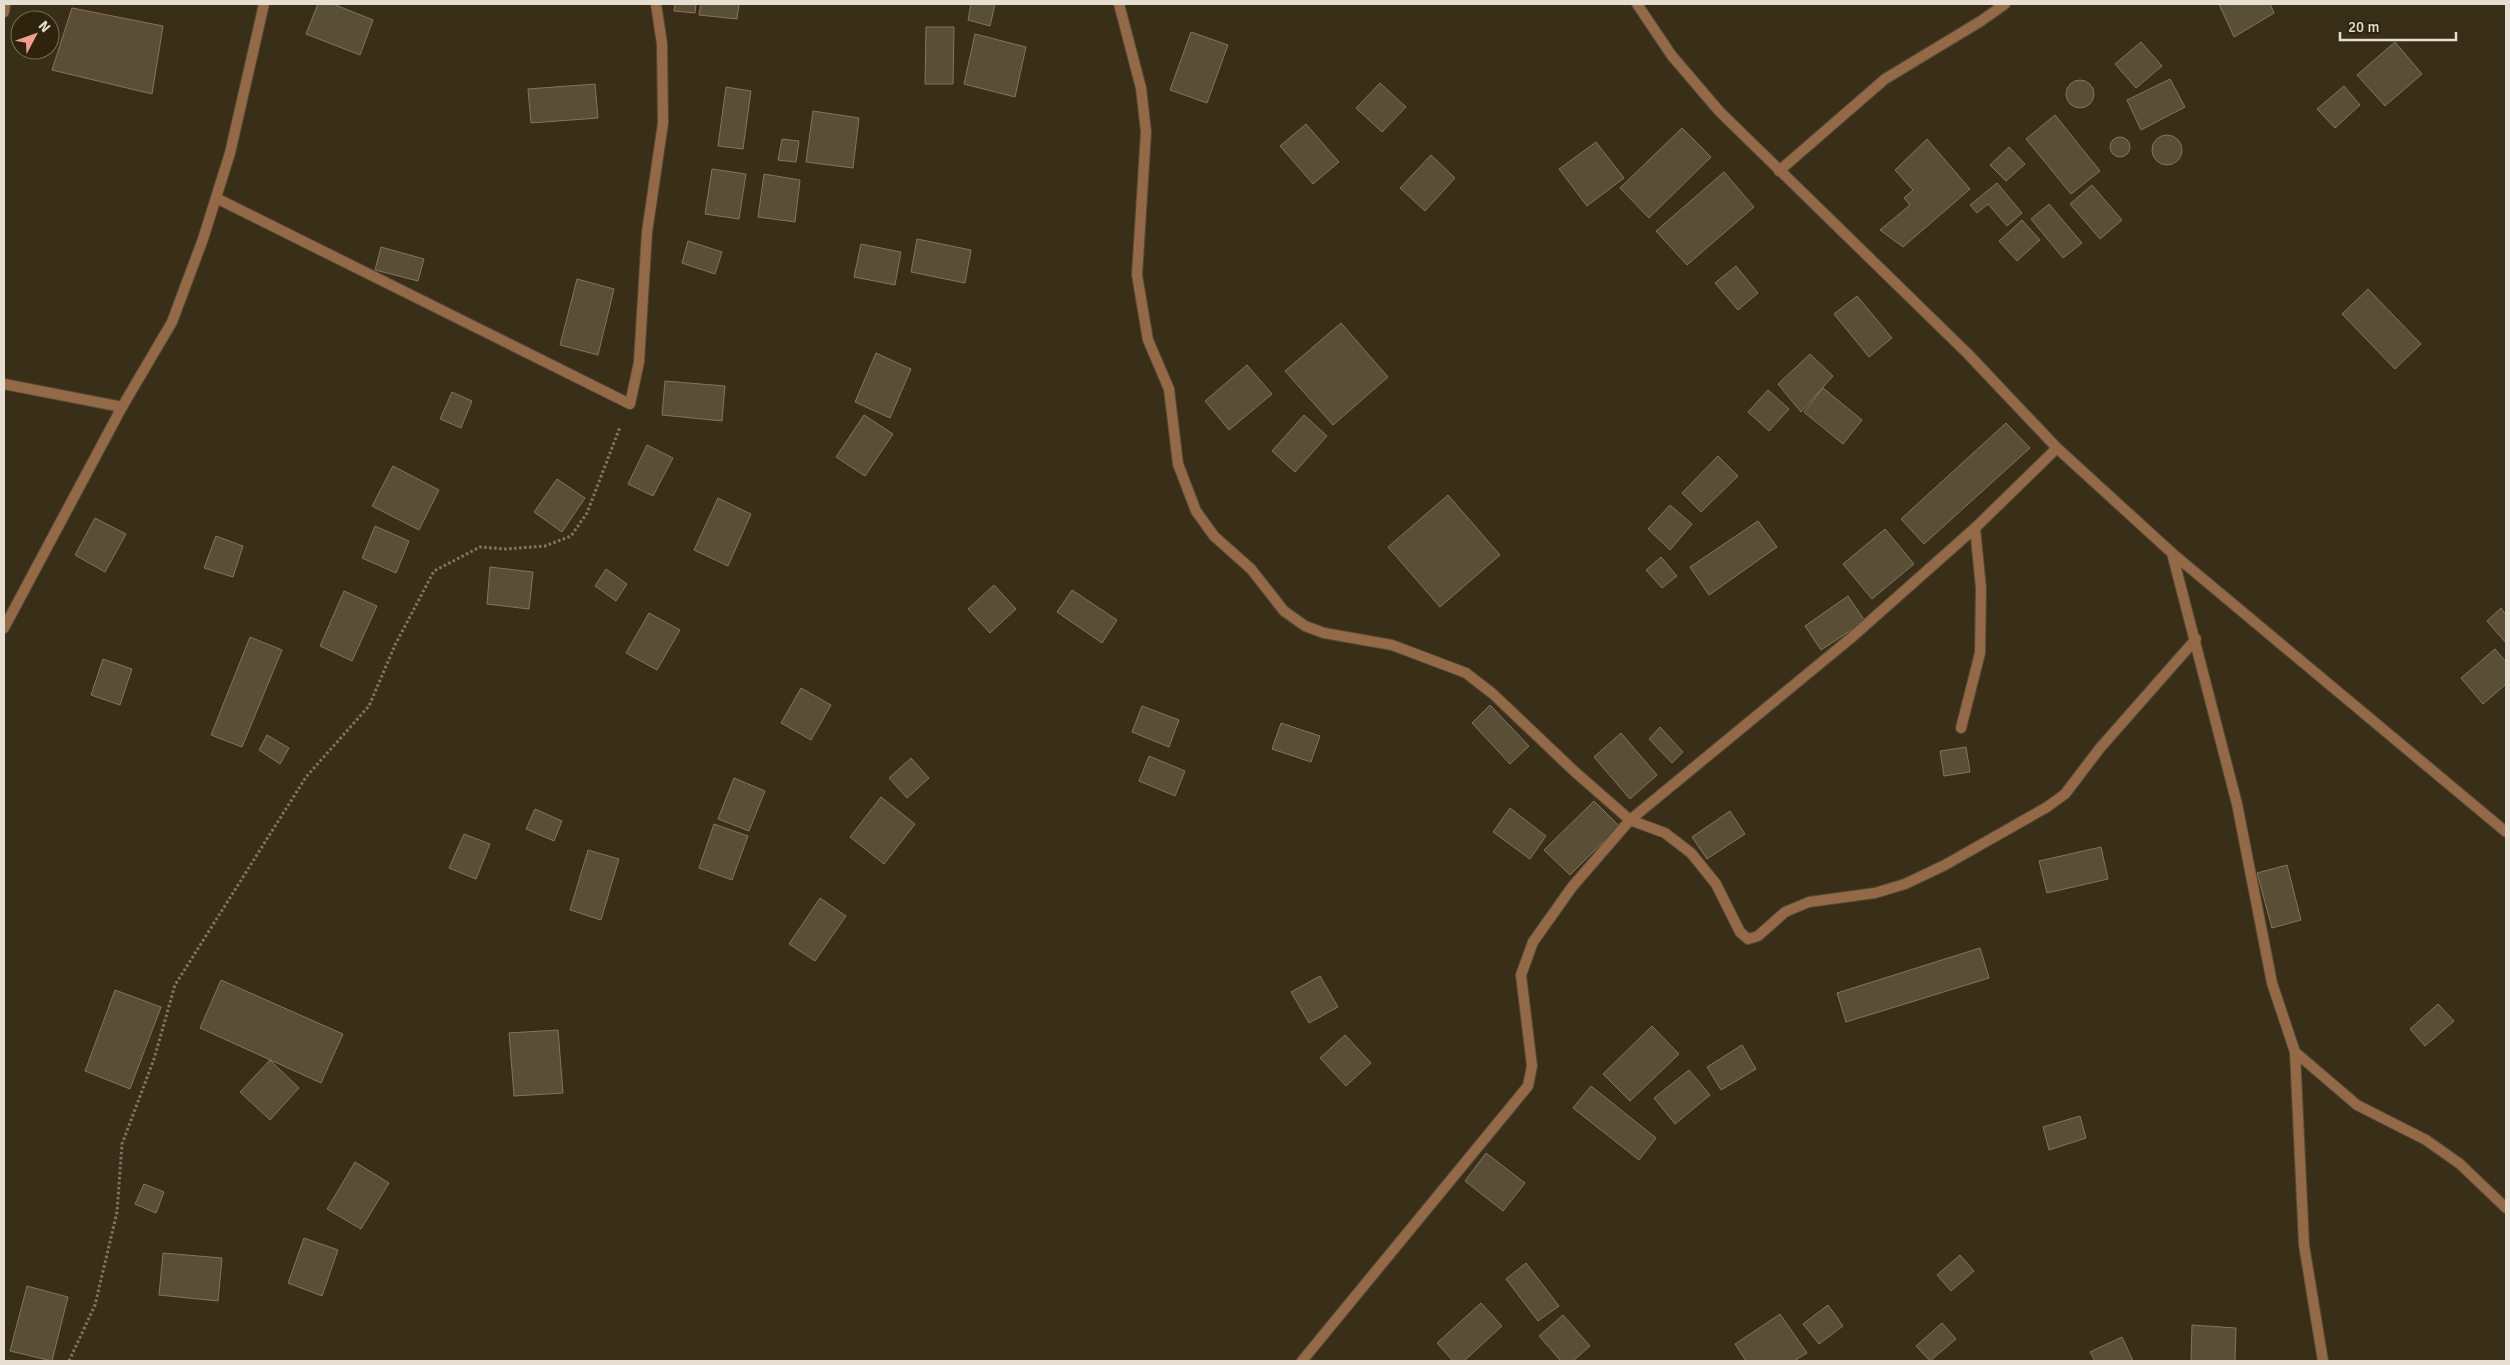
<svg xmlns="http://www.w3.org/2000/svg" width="2510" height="1365" font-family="Signika,sans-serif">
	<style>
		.building { fill: #594e36; stroke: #82765d }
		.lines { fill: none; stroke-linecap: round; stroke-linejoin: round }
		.street-casing { stroke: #554a35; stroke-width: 12 }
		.path { stroke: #7f7663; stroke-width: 3; stroke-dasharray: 2.5 2.5; stroke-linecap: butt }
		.street { stroke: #946948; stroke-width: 10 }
	</style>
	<rect width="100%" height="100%" fill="#392e17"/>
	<g class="building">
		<path d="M318 4H333L373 20 360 55 306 34Z"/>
		<path d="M675 4H696L695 13 674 11Z"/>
		<path d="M701 4H739L737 19 699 15Z"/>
		<path d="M971 4H995L990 26 968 20Z"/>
		<path d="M2219 4H2270L2274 13 2234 37Z"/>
		<path d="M72 8 163 26 152 94 52 70Z"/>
		<path d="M926 27H954L953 84H925Z"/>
		<path d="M1191 32 1228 45 1207 103 1170 90Z"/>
		<path d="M975 34 1026 47 1015 97 964 84Z"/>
		<path d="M2141 42 2162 66 2136 88 2115 64Z"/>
		<path d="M2395 42 2422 74 2385 106 2357 75Z"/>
		<path d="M2170 79 2185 107 2141 130 2127 100Z"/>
		<circle cx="2080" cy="94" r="14"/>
		<path d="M1380 83 1406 107 1382 132 1356 108Z"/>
		<path d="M595 84 598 118 531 123 528 89Z"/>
		<path d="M2344 86 2360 105 2335 128 2317 109Z"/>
		<path d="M726 87 751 91 743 149 718 146Z"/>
		<path d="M813 111 859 118 853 168 806 162Z"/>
		<path d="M2055 115 2100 171 2071 194 2026 139Z"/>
		<path d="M1306 124 1339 162 1313 184 1280 146Z"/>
		<path d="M1682 128 1711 157 1649 218 1620 188Z"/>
		<circle cx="2167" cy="150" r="15"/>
		<circle cx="2120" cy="147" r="10"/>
		<path d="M782 139 799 141 796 162 778 160Z"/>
		<path d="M1927 139 1970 189 1903 247 1880 230 1910 205 1904 198 1913 190 1895 170Z"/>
		<path d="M1596 142 1624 178 1587 206 1559 169Z"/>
		<path d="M2009 147 2025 164 2006 181 1990 165Z"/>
		<path d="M1431 155 1455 178 1425 211 1400 188Z"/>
		<path d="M712 169 746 174 739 219 705 214Z"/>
		<path d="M1724 172 1754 207 1687 265 1656 231Z"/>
		<path d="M764 174 800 180 795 222 758 217Z"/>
		<path d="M1997 183 2022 213 2007 226 1988 204 1977 213 1970 205Z"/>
		<path d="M2092 185 2122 220 2100 239 2070 204Z"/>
		<path d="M2049 204 2082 243 2063 258 2031 219Z"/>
		<path d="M2022 220 2040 240 2017 261 1999 241Z"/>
		<path d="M917 239 971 250 965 283 911 272Z"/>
		<path d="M688 241 722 252 715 274 682 263Z"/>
		<path d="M861 244 901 252 895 285 854 277Z"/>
		<path d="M381 247 424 259 418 281 375 270Z"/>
		<path d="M1736 266 1758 293 1738 310 1715 283Z"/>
		<path d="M577 279 614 289 598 355 560 345Z"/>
		<path d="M2368 289 2421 344 2395 369 2342 314Z"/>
		<path d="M1857 296 1892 338 1869 357 1834 314Z"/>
		<path d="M1341 323 1388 377 1333 425 1285 371Z"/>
		<path d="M876 353 911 369 890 418 855 402Z"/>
		<path d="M1810 354 1833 376 1801 412 1778 384Z"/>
		<path d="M1247 365 1272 394 1229 430 1205 401Z"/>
		<path d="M665 381 725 386 722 421 662 415Z"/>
		<path d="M1823 388 1862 420 1843 444 1804 412Z"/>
		<path d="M1768 390 1789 409 1769 431 1748 412Z"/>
		<path d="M452 392 472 401 461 428 440 419Z"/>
		<path d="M864 415 893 434 865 476 836 457Z"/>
		<path d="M1304 415 1327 436 1295 472 1272 451Z"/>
		<path d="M2006 423 2030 448 1924 544 1901 519Z"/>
		<path d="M647 445 673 458 653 496 628 484Z"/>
		<path d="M1718 456 1738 476 1701 512 1682 493Z"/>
		<path d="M393 466 439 490 419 530 372 506Z"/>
		<path d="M557 479 585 498 562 532 534 512Z"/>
		<path d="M1448 495 1500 555 1440 607 1388 547Z"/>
		<path d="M718 498 751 514 728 566 694 550Z"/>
		<path d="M1670 505 1692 524 1670 550 1648 529Z"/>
		<path d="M95 518 126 534 105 572 75 555Z"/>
		<path d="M1758 521 1777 547 1709 595 1690 567Z"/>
		<path d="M375 526 409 541 396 573 362 558Z"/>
		<path d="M1885 529 1914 564 1872 599 1843 564Z"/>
		<path d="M216 536 243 546 233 577 204 568Z"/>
		<path d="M1661 557 1677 576 1662 588 1646 570Z"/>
		<path d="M490 567 533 572 529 609 487 604Z"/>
		<path d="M606 569 627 584 616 601 595 586Z"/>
		<path d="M994 585 1016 609 990 633 968 609Z"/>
		<path d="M1072 590 1117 620 1102 643 1057 612Z"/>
		<path d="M344 591 377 606 352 661 320 646Z"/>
		<path d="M1848 596 1865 621 1821 650 1805 626Z"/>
		<path d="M2501 608 2506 615V643L2487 621Z"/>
		<path d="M649 613 680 630 657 670 626 653Z"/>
		<path d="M250 637 282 650 242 747 211 735Z"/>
		<path d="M2495 649 2506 662V684L2483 704 2461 678Z"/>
		<path d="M103 659 132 669 120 705 91 695Z"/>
		<path d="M801 688 831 705 811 740 781 723Z"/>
		<path d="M1490 705 1529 746 1510 764 1472 723Z"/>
		<path d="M1142 706 1179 720 1169 747 1132 732Z"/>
		<path d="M1281 723 1320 736 1311 762 1272 749Z"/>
		<path d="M1660 727 1683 752 1672 763 1649 739Z"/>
		<path d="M1621 733 1657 775 1630 799 1594 757Z"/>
		<path d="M267 735 289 748 280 764 259 750Z"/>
		<path d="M1966 747 1970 772 1944 776 1940 751Z"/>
		<path d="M1149 756 1185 771 1175 796 1139 781Z"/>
		<path d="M911 758 929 778 907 798 889 778Z"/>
		<path d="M734 778 765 791 749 831 718 819Z"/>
		<path d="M881 797 915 824 884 864 850 837Z"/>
		<path d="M1594 801 1619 826 1570 875 1544 850Z"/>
		<path d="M1510 808 1546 836 1530 859 1493 832Z"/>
		<path d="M535 809 562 821 554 841 526 829Z"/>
		<path d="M1730 811 1745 834 1707 859 1692 837Z"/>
		<path d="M714 824 748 836 732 880 699 868Z"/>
		<path d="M464 834 490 844 476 879 449 868Z"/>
		<path d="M2101 847 2108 879 2047 893 2039 861Z"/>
		<path d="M588 850 619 859 601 920 570 910Z"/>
		<path d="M2287 865 2301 920 2272 928 2257 873Z"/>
		<path d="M820 898 846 916 815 961 789 944Z"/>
		<path d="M1980 948 1989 978 1846 1022 1837 993Z"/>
		<path d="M1320 976 1338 1007 1309 1023 1291 992Z"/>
		<path d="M221 980 343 1034 321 1083 200 1028Z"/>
		<path d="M115 990 161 1007 130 1089 85 1071Z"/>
		<path d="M2438 1004 2454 1021 2425 1046 2410 1029Z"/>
		<path d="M1652 1026 1679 1054 1630 1101 1603 1074Z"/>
		<path d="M558 1030 563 1093 514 1096 509 1033Z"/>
		<path d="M1345 1035 1371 1063 1346 1086 1320 1058Z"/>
		<path d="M1742 1045 1756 1069 1721 1090 1707 1067Z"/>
		<path d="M270 1060 299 1088 270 1120 240 1092Z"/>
		<path d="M1689 1070 1710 1095 1675 1124 1654 1098Z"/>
		<path d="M1591 1086 1656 1138 1639 1160 1573 1108Z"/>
		<path d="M2080 1116 2086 1138 2049 1150 2043 1127Z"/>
		<path d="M1486 1153 1525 1183 1503 1211 1465 1181Z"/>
		<path d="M355 1162 389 1183 361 1229 327 1209Z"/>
		<path d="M144 1184 164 1192 156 1213 135 1204Z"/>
		<path d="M304 1238 338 1250 322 1296 288 1283Z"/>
		<path d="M163 1253 222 1258 218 1301 159 1295Z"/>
		<path d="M1960 1255 1974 1271 1951 1291 1937 1275Z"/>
		<path d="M1526 1263 1559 1306 1538 1321 1506 1279Z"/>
		<path d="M27 1286 68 1297 52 1361 10 1351Z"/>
		<path d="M1481 1303 1502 1326 1464 1361H1453L1437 1343Z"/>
		<path d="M1828 1305 1843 1326 1819 1344 1803 1324Z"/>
		<path d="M1780 1314 1807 1353 1794 1361H1746L1735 1344Z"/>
		<path d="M1563 1315 1590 1346 1573 1361H1561L1539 1336Z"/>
		<path d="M1942 1323 1956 1339 1930 1361 1916 1346Z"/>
		<path d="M2192 1325 2236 1328 2235 1361H2191Z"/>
		<path d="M2122 1337 2133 1361H2095L2090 1352Z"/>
	</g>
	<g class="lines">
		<g class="street-casing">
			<g id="street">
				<path d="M1119 4 1141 88 1146 132 1137 275 1148 340 1169 389 1178 464 1196 511 1214 536 1251 569 1284 611 1305 626 1324 633 1392 645 1466 673 1493 694 1574 771 1630 820 1665 833 1691 853 1716 884 1740 932 1748 939 1758 936 1785 912 1809 902 1875 893 1905 884 1945 865 2047 807 2065 794 2100 748 2196 639"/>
				<path d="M1637 4 1672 56 1720 112 1968 354 2057 448 2172 553 2506 832"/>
				<path d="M4 12 5 4"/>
				<path d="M1779 171 1885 79 1981 21 2005 4"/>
				<path d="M216 198 630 404 639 362 647 232 663 123 662 44 656 4"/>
				<path d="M4 384 122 407"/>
				<path d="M2172 553 2237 804 2272 983 2295 1052 2304 1245 2323 1361"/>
				<path d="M4 628 122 407 172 322 203 239 230 153 264 4"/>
				<path d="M1961 728 1980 653 1981 588 1975 528"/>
				<path d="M2295 1052 2357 1105 2426 1140 2460 1164 2506 1208"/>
				<path d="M1302 1361 1528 1086 1532 1066 1521 975 1533 942 1572 887 1630 820 1851 638 1975 528 2057 448"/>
			</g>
		</g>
		<path class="path" d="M69 1361 95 1305 117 1212 122 1144 154 1059 175 985 306 777 369 706 395 645 434 571 480 547 506 549 545 546 571 536 587 513 620 427"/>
		<use href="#street" class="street"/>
	</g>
	<rect width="2510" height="1365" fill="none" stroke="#e5ded1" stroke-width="10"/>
	<g transform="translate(35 35) rotate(49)"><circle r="24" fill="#2e240d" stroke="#776e5b"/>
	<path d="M0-4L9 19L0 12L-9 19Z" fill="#f49d8d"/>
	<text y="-8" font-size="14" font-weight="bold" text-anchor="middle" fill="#e5ded1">N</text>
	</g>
	<path d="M2340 32v8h116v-8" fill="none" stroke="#e5ded1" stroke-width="2.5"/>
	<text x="2348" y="32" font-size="15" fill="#e5ded1" stroke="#2e240d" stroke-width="4" paint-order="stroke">20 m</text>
</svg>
